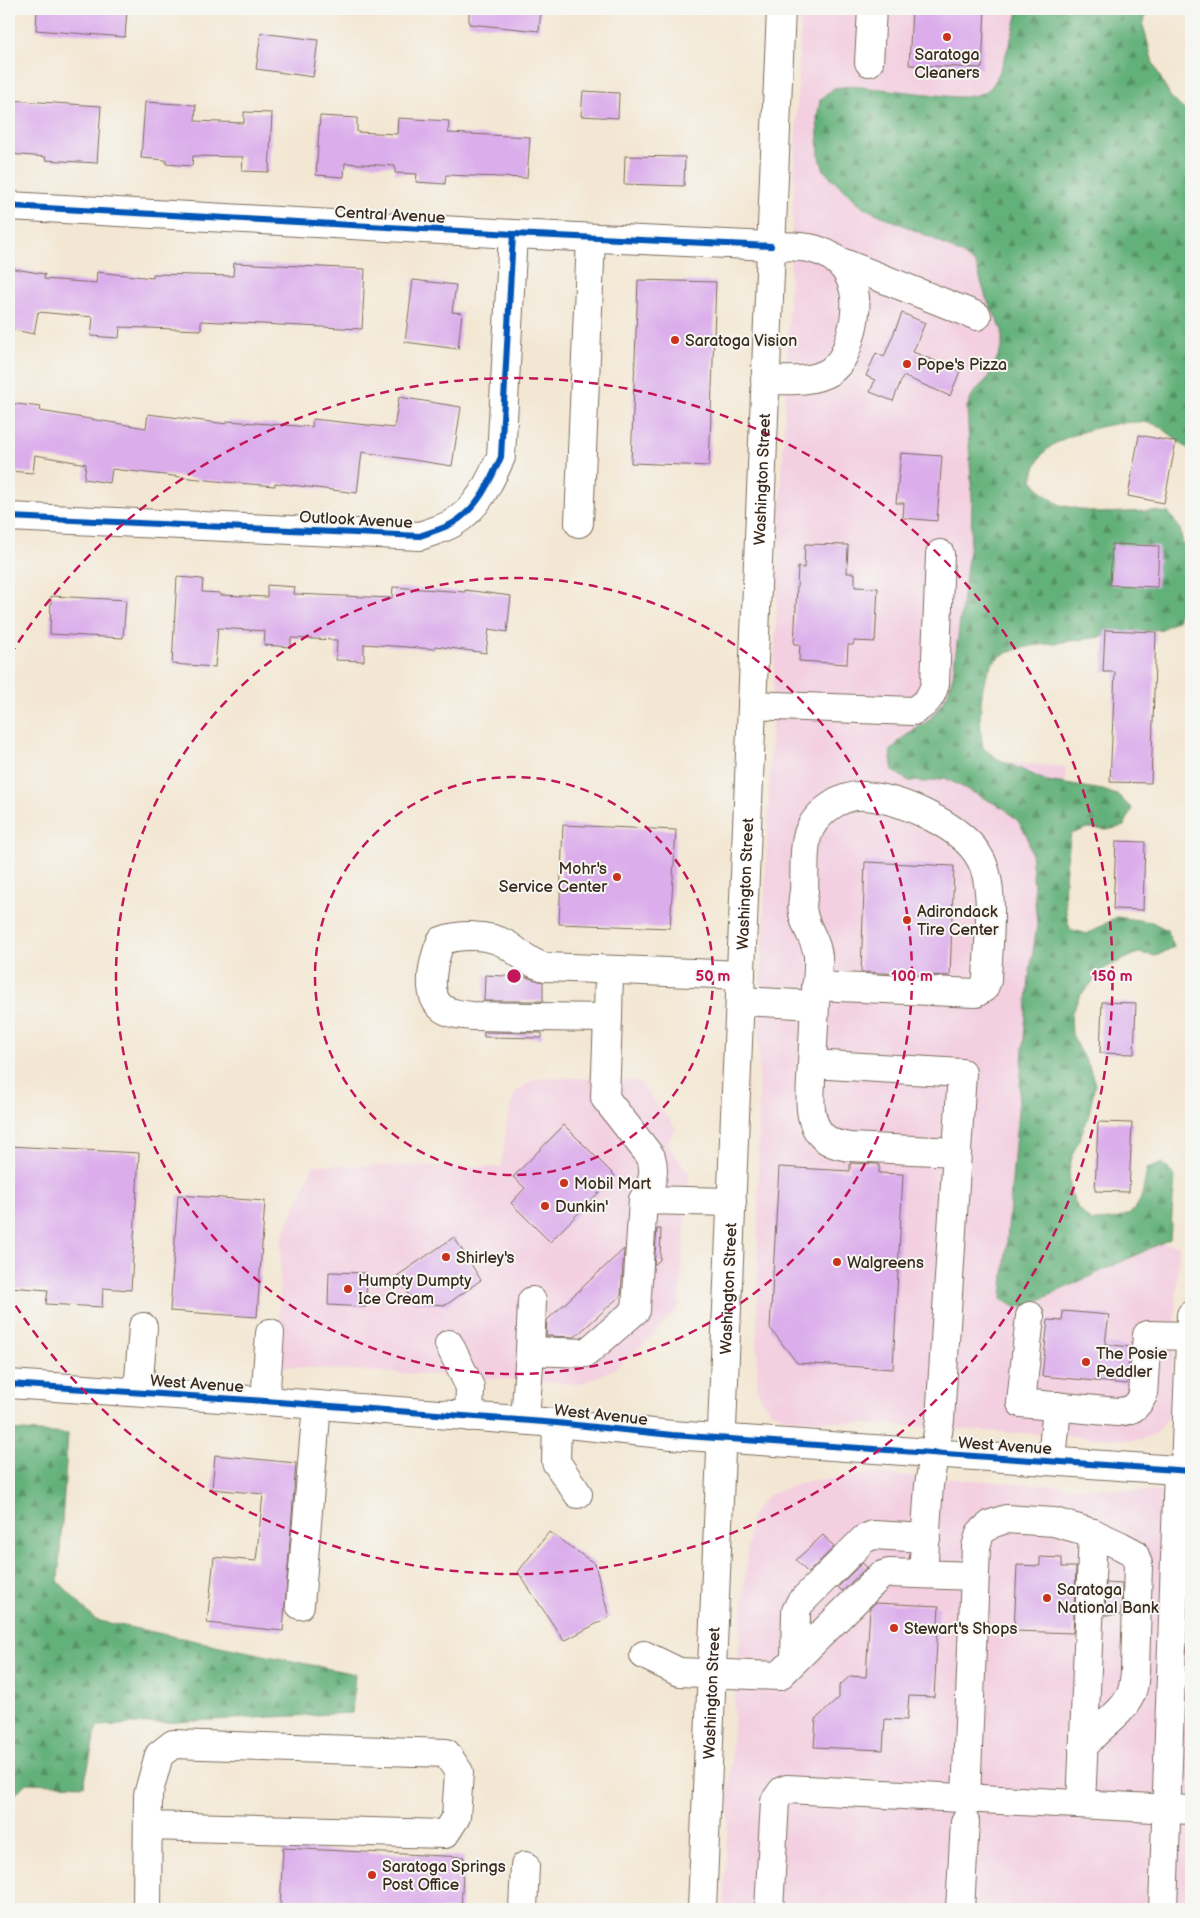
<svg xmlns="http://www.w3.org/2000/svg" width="1200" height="1918" font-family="'Balsamiq Sans',sans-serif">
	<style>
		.built { fill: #f3cfe0 }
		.forest { fill: url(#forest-firs); stroke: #506e4c }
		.building { fill: #dbadeb }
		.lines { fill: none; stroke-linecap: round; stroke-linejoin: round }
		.minor-casing { stroke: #7b6c5d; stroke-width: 30 }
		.highway-casing { stroke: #7b6c5d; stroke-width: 30 }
		.minor { stroke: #fff; stroke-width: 28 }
		.highway { stroke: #fff; stroke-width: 28 }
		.cycleway-casing { stroke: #f6f6f2; stroke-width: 9 }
		.cycleway { stroke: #0057b8; stroke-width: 6 }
		.ring { fill: none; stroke: #c2185b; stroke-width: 2.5; stroke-dasharray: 9 6 }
		.poi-dot { fill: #c8321e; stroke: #f6f6f2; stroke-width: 2 }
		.labels { text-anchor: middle; stroke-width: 4; stroke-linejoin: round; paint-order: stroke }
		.poi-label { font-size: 16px; fill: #3b2a1e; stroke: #f6f6f2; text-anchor: start }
		.street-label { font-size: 16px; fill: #3b2a1e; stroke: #f6f6f2 }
		.centre { fill: #c2185b; stroke: #f6f6f2; stroke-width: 2.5 }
		.ring-label { font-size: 15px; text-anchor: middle; font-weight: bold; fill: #c2185b; stroke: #f6f6f2; stroke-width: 4; stroke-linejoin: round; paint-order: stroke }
	</style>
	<defs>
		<pattern id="forest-firs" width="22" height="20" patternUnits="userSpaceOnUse" patternTransform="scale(1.25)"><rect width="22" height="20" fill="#64b17a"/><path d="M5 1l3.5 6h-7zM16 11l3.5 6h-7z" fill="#549063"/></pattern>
	</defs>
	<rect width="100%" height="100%" fill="#f6f6f2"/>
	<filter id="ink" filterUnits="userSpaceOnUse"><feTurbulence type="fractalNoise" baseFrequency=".02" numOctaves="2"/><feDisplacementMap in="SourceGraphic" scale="10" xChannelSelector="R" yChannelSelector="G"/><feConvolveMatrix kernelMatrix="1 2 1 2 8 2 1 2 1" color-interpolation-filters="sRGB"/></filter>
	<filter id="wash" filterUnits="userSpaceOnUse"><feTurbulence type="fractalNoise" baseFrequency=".0096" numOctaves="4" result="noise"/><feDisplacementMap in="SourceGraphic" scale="20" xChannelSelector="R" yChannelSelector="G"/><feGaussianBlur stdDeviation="1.12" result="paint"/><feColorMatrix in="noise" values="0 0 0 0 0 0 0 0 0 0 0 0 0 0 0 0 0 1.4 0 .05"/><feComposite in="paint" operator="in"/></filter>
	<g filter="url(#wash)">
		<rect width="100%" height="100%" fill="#f3e7d3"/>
		<g class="built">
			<path d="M801 9H1038L963 759 1066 767 1044 1237 1179 1245 1171 1402 1169 1414 1163 1425 1154 1434 1142 1439 1130 1440 794 1419 782 1416 771 1411 763 1402 758 1391 757 1379 759 1034Z"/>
			<path d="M576 1078 638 1081 676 1128 667 1143 689 1174 679 1306 642 1346 614 1369 581 1384 278 1366 281 1240 314 1165 501 1167 507 1121 515 1093 534 1079Z"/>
			<path d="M874 1474 1191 1494V1909H723L734 1708 750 1519 759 1504 771 1493 786 1488 808 1481Z"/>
		</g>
		<g class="forest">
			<path d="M1018 9H1148L1143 25 1153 63 1170 96 1182 108 1191 114V449L1187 448C1177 441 1167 430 1156 425 1133 415 1069 432 1050 447 1038 456 1035 467 1032 480L1044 494 1060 505 1099 513 1152 511 1169 513 1180 529 1187 564 1178 620 1162 629 1032 646C1022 648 1008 651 999 657 977 673 979 725 983 748L998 759 1047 781 1103 790 1119 796 1132 809 1124 826 1107 830 1088 828 1071 834C1066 866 1060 897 1070 929L1087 934 1117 917 1152 922 1167 930 1174 947 1156 956 1138 953 1105 968 1079 997 1071 1014 1072 1034 1079 1050 1089 1066 1095 1084 1088 1119 1073 1153 1069 1171 1070 1190 1078 1209 1091 1221C1106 1221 1129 1220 1138 1204 1143 1197 1145 1179 1147 1169L1163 1163 1175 1177 1170 1239 1033 1303 1017 1308 1002 1299 1029 978 1037 925 1031 852 1027 836 1018 821 1005 809 945 778 926 782 909 781 893 771 890 752 901 739 929 720 939 707 948 693 953 675 971 534 972 501 967 407 974 392 987 379 995 363 1002 347V330L986 298 976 265 963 255 932 238 864 208 824 171 819 154 817 118 820 100 834 88 851 86 956 97C967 97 984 96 992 86 1000 77 1017 22 1018 9Z"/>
			<path d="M9 1430 68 1434 58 1581 95 1620 355 1674 352 1713 97 1726 84 1785 26 1783 9 1801Z"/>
		</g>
		<g id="blocks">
			<g class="building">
				<path d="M37 9H127L125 37 36 30Z"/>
				<path d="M469 9H541L539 31 469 24Z"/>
				<path d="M912 9H985L982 68 909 65Z"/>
				<path d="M261 33 318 40 313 77 256 69Z"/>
				<path d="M583 91 619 93 618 118 581 116Z"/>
				<path d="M9 100 101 106 97 163 45 160 46 157 9 154Z"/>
				<path d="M145 102 196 105 195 121 244 123V112L272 113 269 172 242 171 243 157 193 156 192 166 166 164V160L141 158Z"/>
				<path d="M320 116 357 118V132L397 134 398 118 449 121 448 133 530 137 527 178 446 175 445 184 416 182 417 174 395 173V166L345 163 344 177 316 175Z"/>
				<path d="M625 156 685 157 684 186 624 184Z"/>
				<path d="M234 263 365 269 362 329 201 321V330L120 327 119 338 91 336 93 317 38 312 34 334 9 329V268L45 274 44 279 96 283 97 272 153 278V274L233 276Z"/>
				<path d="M413 280 456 285 452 312 462 313 458 349 405 342Z"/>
				<path d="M638 280 716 282 709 466 631 463Z"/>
				<path d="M902 313 925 323 913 352 960 371 950 396 903 376 893 401 870 392 875 380 866 376 876 353 884 357Z"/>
				<path d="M399 397 461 407 452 466 362 452 357 493 275 483V486L225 482 112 469 110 483 84 479 86 464 35 455 33 473 9 471V403L41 407 40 411 146 428 148 414 227 424V421L312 427 313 419 394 428Z"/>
				<path d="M1139 435 1176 442 1164 503 1128 496Z"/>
				<path d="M901 453 942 456 937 521 903 518 904 503H896Z"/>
				<path d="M805 544 848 545 847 573H855V587L878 588 875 642 854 641 853 645H848L847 664 799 661 800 644H794L798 567 804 568Z"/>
				<path d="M1112 544 1159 546 1157 587 1110 585Z"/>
				<path d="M177 577 203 579 202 592 220 593V595L267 597V585L295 587 294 594 392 598 393 587 465 592V590L511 596 507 632 489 629 486 653 435 646V649L364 644V661L336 660 337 640 291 638V647L264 645 265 631 218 628 215 667 172 664Z"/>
				<path d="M51 596 126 600 123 638 50 634Z"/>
				<path d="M1105 630 1156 632 1151 783 1110 782 1115 672H1103Z"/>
				<path d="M563 825 676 830 670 928 559 924Z"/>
				<path d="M1116 841 1145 842 1143 910 1113 909Z"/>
				<path d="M865 862 954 866 950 976 861 972Z"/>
				<path d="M485 975 526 977 543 982V1001H484Z"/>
				<path d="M1102 1002 1136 1003 1134 1054 1100 1053Z"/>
				<path d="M484 1032 542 1033V1038L484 1037Z"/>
				<path d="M1098 1122 1132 1123 1129 1192 1095 1191Z"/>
				<path d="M564 1125 615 1176 550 1242 511 1203 525 1188 513 1177Z"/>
				<path d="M9 1146 139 1153 131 1290 103 1288 102 1307 46 1304 48 1290 9 1287Z"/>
				<path d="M850 1163 879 1164V1173L903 1174 893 1369 797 1363 770 1328 779 1167 850 1171Z"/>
				<path d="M178 1195 265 1201 257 1317 170 1311Z"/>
				<path d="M657 1229H661L660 1260 654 1265Z"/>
				<path d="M454 1237 481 1280 446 1305 414 1303 397 1276Z"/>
				<path d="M624 1249 621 1295 575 1337 546 1336 547 1320Z"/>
				<path d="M329 1272 367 1273 366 1307 328 1305Z"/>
				<path d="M1063 1311 1109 1315 1105 1344 1130 1347 1127 1384 1042 1376 1048 1320 1062 1321Z"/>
				<path d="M215 1455 296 1463 283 1631 207 1623 214 1557 256 1561 263 1494 212 1489Z"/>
				<path d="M549 1532 595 1564 609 1617 564 1641 518 1572Z"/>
				<path d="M823 1535 834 1547 808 1573 796 1560Z"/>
				<path d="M1040 1557 1062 1558V1567H1076L1073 1633 1014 1631 1017 1565 1040 1566Z"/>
				<path d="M862 1563 867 1567 842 1591 838 1587Z"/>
				<path d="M1106 1583 1122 1584 1121 1615H1105Z"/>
				<path d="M875 1603 939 1606 934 1697 909 1696 907 1720 885 1719 883 1750 814 1747 816 1719 839 1698V1686L850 1676 866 1677 870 1608Z"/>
				<path d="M283 1848 464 1857 461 1909H280Z"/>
			</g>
		</g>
	</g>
	<g filter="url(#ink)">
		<use href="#blocks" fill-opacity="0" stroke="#7b6c5d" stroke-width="1"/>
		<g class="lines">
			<g class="minor-casing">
				<g id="minor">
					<path d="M869 62 872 9"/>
					<path d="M9 206 513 234 771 246C783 246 796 246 809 248 853 257 862 295 851 334 847 349 843 363 829 372 810 383 786 380 765 380"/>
					<path d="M836 260 977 316"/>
					<path d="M9 517 420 536C430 532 443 529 453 523 478 508 489 483 501 457L513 234"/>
					<path d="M579 523 591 238"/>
					<path d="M752 705 913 711C926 704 931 698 935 684L940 554"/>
					<path d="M609 970 608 1018 472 1016C461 1015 450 1014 442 1008 424 994 434 958 441 941 459 934 488 934 506 944 519 952 531 965 546 967L741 975"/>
					<path d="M740 1001 815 1005 812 1064 962 1073 940 1420 929 1485 923 1574"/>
					<path d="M815 1005C816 989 819 972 818 956 817 941 805 928 803 913 801 906 803 898 804 891 805 874 803 854 807 837 813 814 841 794 865 796 901 799 964 826 981 860 996 889 988 947 987 980L984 988 976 993 816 986"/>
					<path d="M608 1018 605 1098 651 1157C656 1173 652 1186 643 1200"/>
					<path d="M812 1064C811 1090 803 1131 833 1143 838 1145 844 1146 849 1147L956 1152"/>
					<path d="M1030 1316 1021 1403 1117 1412C1131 1411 1137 1408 1143 1395L1147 1335 1190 1336"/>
					<path d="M449 1344 470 1387 469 1417"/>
					<path d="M530 1351 532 1301"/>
					<path d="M9 1384 265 1401 557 1423 672 1435 1191 1471"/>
					<path d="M138 1392 143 1327"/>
					<path d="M265 1401 270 1333"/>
					<path d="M525 1420 530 1351 586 1353 636 1310 643 1200 732 1202"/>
					<path d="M557 1423 556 1462 578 1494"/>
					<path d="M1052 1461 1057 1406"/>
					<path d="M1185 1470 1191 1315"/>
					<path d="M300 1605 317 1405"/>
					<path d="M644 1655 679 1672 779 1676 880 1576 889 1573 974 1576"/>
					<path d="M795 1660 796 1611 800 1603 864 1539 873 1535 926 1538"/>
					<path d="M966 1799 976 1547 980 1533 991 1524 1006 1519 1054 1522 1093 1533 1121 1546 1134 1553 1138 1564 1135 1671C1134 1681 1134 1690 1129 1698 1118 1719 1094 1728 1083 1749"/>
					<path d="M1081 1804 1093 1533"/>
					<path d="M147 1909 148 1795 159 1755 173 1744 446 1753 459 1772 456 1817 445 1834 148 1826"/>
					<path d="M523 1909 525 1866"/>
					<path d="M769 1909 775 1801 782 1791 787 1789 1191 1810"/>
					<path d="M960 1909 965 1822"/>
					<path d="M1163 1909 1178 1470"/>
				</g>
			</g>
			<g class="highway-casing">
				<g id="highway">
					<path id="s1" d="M702 1909 781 9"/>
				</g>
			</g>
			<use href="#minor" class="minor"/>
			<use href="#highway" class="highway"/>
			<g class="cycleway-casing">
				<g id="cycleway">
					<path d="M9 206 513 234 771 246"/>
					<path d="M9 517 420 536C430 532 443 529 453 523 478 508 489 483 501 457L513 234"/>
					<path d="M9 1384 265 1401 557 1423 672 1435 1191 1471"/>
				</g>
			</g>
			<use href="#cycleway" class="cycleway"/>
		</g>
	</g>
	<g class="ring">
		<circle cx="514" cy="976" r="199"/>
		<circle cx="514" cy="976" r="398"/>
		<path d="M10 655A598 598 0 1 1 10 1297"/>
	</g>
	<g class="poi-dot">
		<circle cx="947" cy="37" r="5"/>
		<circle cx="675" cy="340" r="5"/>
		<circle cx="907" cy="364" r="5"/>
		<circle cx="617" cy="877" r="5"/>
		<circle cx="907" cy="920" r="5"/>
		<circle cx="564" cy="1183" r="5"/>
		<circle cx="545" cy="1206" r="5"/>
		<circle cx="446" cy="1257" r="5"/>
		<circle cx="837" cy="1262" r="5"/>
		<circle cx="348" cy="1289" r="5"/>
		<circle cx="1086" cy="1362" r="5"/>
		<circle cx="1047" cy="1598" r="5"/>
		<circle cx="894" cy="1628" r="5"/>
		<circle cx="372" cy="1875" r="5"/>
	</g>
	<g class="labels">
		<g class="poi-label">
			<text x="947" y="60" text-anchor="middle">Saratoga<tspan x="947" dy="18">Cleaners</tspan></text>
			<text x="685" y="346">Saratoga Vision</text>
			<text x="917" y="370">Pope's Pizza</text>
			<text x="607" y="874" text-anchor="end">Mohr's<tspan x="607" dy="18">Service Center</tspan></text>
			<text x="917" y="917">Adirondack<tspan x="917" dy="18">Tire Center</tspan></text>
			<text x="574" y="1189">Mobil Mart</text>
			<text x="555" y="1212">Dunkin'</text>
			<text x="456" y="1263">Shirley's</text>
			<text x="847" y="1268">Walgreens</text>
			<text x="358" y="1286">Humpty Dumpty<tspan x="358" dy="18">Ice Cream</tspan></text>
			<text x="1096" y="1359">The Posie<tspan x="1096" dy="18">Peddler</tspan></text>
			<text x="1057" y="1595">Saratoga<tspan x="1057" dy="18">National Bank</tspan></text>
			<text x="904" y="1634">Stewart's Shops</text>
			<text x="382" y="1872">Saratoga Springs<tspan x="382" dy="18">Post Office</tspan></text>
		</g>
		<g class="street-label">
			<text transform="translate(390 214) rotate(3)" y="6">Central Avenue</text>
			<text dy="6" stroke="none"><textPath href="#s1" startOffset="1431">Washington Street</textPath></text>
			<text transform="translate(356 519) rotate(3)" y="6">Outlook Avenue</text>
			<text dy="6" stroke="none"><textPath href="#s1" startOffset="1026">Washington Street</textPath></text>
			<text dy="6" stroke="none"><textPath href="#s1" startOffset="621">Washington Street</textPath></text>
			<text transform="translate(197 1383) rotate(4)" y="6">West Avenue</text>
			<text transform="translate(601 1414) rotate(6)" y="6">West Avenue</text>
			<text transform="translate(1005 1445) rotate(4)" y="6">West Avenue</text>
			<text dy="6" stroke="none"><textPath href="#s1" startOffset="216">Washington Street</textPath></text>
		</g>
	</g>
	<circle cx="514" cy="976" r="8" class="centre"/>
	<g class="ring-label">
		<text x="713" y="981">50 m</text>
		<text x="912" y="981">100 m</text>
		<text x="1112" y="981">150 m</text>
	</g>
	<rect width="1200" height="1918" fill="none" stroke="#f6f6f2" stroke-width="30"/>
</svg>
